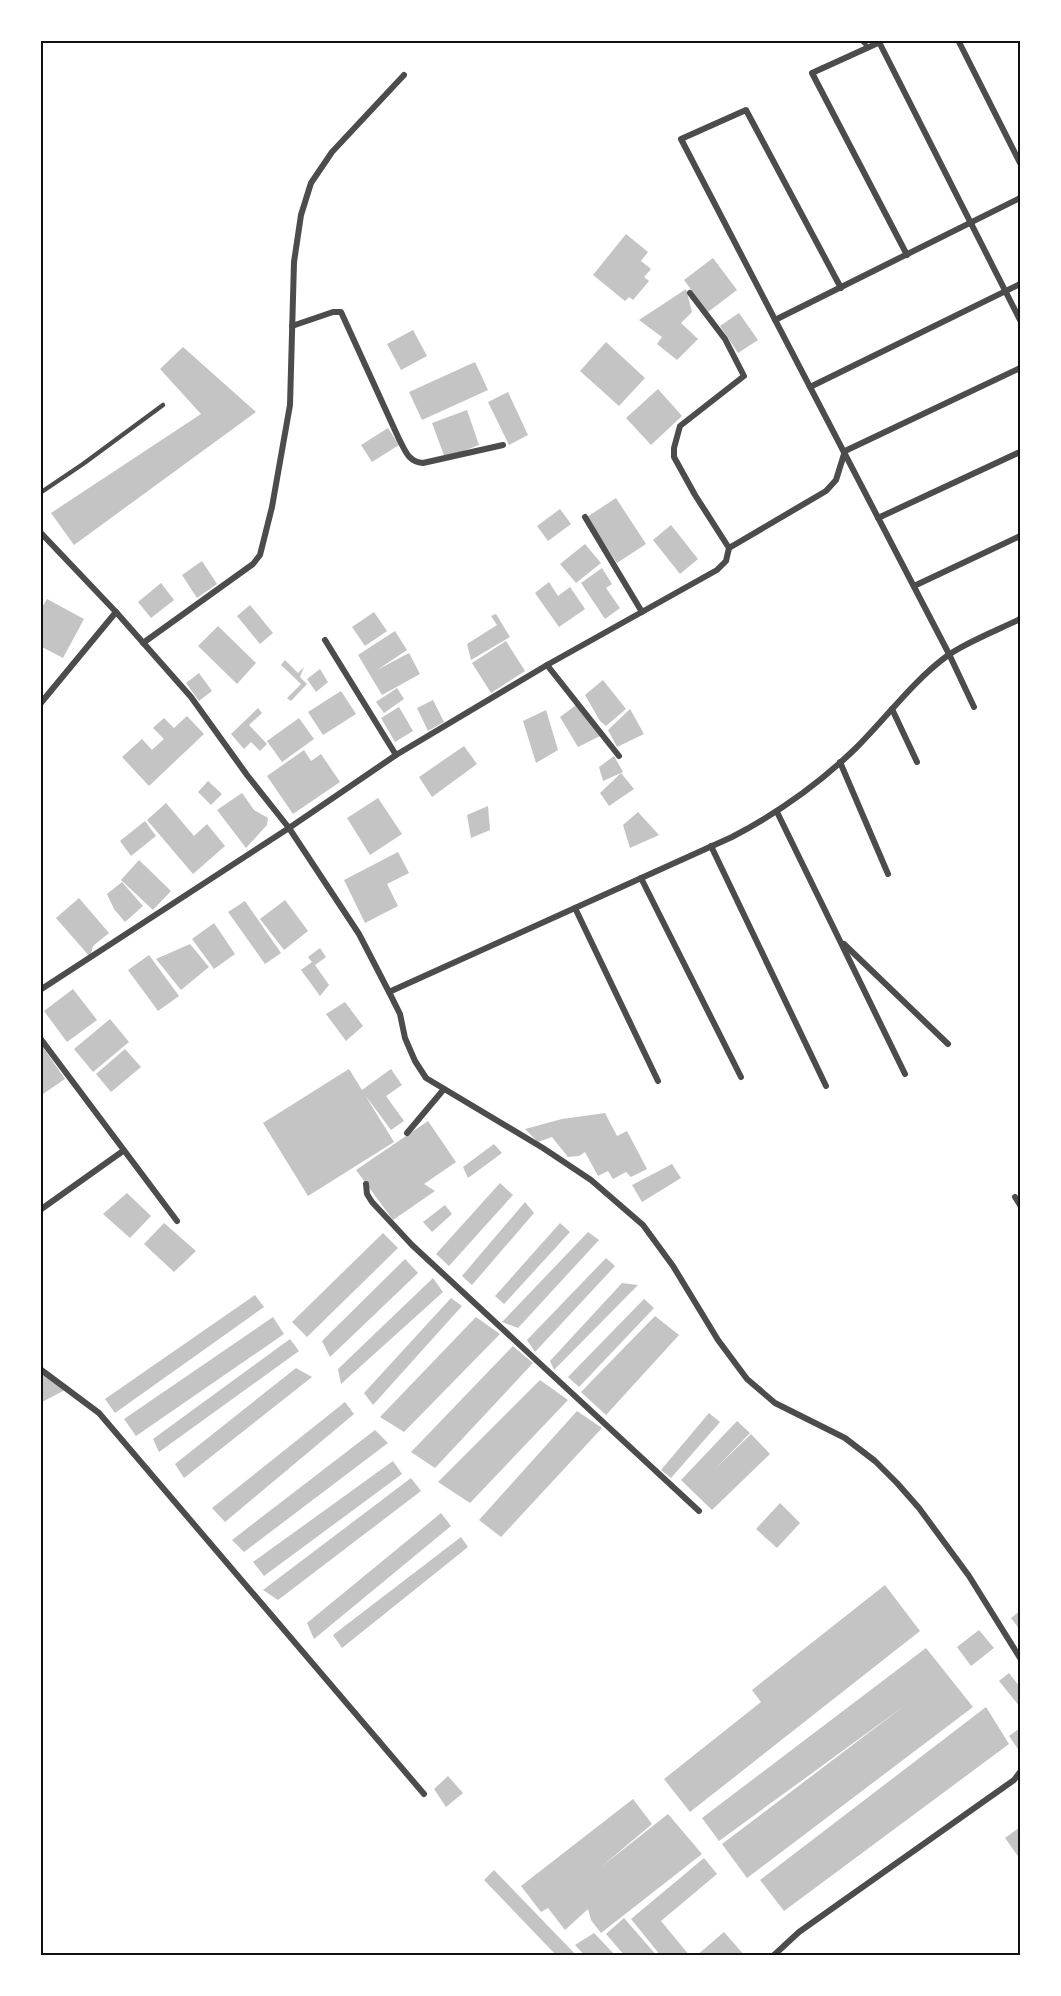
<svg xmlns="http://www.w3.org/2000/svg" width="1061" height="1996" font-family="Inter,sans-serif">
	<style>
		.building { fill: #c4c4c4 }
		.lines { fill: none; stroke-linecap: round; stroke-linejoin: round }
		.service { stroke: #4c4c4c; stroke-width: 4.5 }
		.minor { stroke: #4c4c4c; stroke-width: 6 }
		.neatline { fill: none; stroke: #111; stroke-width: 2 }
	</style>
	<rect width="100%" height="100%" fill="#fff"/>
	<g class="building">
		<path d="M626 234 648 252 641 261 651 269 644 277 649 281 633 300 629 297 625 301 593 275Z"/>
		<path d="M713 258 737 290 708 312 684 280Z"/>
		<path d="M686 289 692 312 681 323 698 339 677 360 657 344 662 337 639 320Z"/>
		<path d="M739 313 758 340 738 353 720 326Z"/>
		<path d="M413 330 427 356 401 370 387 344Z"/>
		<path d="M606 342 645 378 619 406 580 371Z"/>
		<path d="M183 347 256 412 74 545 51 513 201 414 160 369Z"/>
		<path d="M475 362 488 390 422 420 409 392Z"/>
		<path d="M658 389 682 416 651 445 626 418Z"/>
		<path d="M508 392 528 435 509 445 488 402Z"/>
		<path d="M467 410 479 445 445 458 432 423Z"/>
		<path d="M388 428 399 445 372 462 361 445Z"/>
		<path d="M616 498 646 544 617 563 587 517Z"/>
		<path d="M560 509 571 524 548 541 537 526Z"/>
		<path d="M671 525 698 559 680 574 653 540Z"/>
		<path d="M585 544 601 563 576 583 560 564Z"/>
		<path d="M202 561 217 584 197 598 182 575Z"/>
		<path d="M602 568 612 584 606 588 620 608 605 619 581 583Z"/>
		<path d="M549 582 558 596 570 587 585 609 559 627 535 593Z"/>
		<path d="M161 583 174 600 151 618 138 602Z"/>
		<path d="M47 599 84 619 63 658 40 646V611Z"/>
		<path d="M250 605 273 633 260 644 237 616Z"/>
		<path d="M374 612 387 631 365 646 352 627Z"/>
		<path d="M496 614 510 637 471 660 467 644 497 625 491 616Z"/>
		<path d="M218 626 256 663 237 684 198 646Z"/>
		<path d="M395 631 407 650 377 670 409 653 420 674 382 695 358 655Z"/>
		<path d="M506 641 525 671 491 693 472 663Z"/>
		<path d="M285 660 298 673 304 667 300 677 307 684 291 701 287 698 301 684 281 665Z"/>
		<path d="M320 669 328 682 316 692 307 679Z"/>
		<path d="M199 673 212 691 199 701 186 683Z"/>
		<path d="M603 680 626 709 606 726 600 721 585 695Z"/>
		<path d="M397 688 404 699 384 713 376 702Z"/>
		<path d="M341 691 356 714 323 735 308 712Z"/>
		<path d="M433 700 444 722 428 731 417 708Z"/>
		<path d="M579 703 602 735 578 747 560 717Z"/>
		<path d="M399 707 413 731 395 742 381 718Z"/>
		<path d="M258 708 262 713 249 725 267 744 260 751 251 742 244 749 231 734Z"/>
		<path d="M630 709 644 734 617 747 608 730Z"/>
		<path d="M546 710 558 750 536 763 523 721Z"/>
		<path d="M187 716 204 734 149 786 122 757 142 739 152 750 164 739 153 728 164 718 174 728Z"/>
		<path d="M299 718 314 739 282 762 267 741Z"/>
		<path d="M464 746 477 764 432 797 419 777Z"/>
		<path d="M304 750 311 761 321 754 340 782 293 814 267 776Z"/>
		<path d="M614 756 623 772 603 781 599 767Z"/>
		<path d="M621 773 634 789 609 806 600 793Z"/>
		<path d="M208 781 222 794 211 805 198 792Z"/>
		<path d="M242 793 254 810 268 818 267 825 246 848 217 810Z"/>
		<path d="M378 798 402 834 370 855 347 818Z"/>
		<path d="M166 803 194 836 207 824 225 846 193 874 147 820Z"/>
		<path d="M488 806 490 830 471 838 467 815Z"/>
		<path d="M638 812 659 835 630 848 623 825Z"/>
		<path d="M145 821 156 836 131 856 120 841Z"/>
		<path d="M398 852 409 873 387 884 398 906 365 923 344 880Z"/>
		<path d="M139 860 171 891 153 910 121 880Z"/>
		<path d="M122 882 143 906 125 922 114 909 107 894Z"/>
		<path d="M79 898 109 933 93 946 90 957 56 918Z"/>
		<path d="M285 900 308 931 284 950 260 919Z"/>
		<path d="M245 901 281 953 265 964 228 912Z"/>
		<path d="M214 923 235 954 214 969 192 939Z"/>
		<path d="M190 944 209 967 181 990 156 959Z"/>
		<path d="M320 948 326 957 315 965 329 985 320 996 301 970 312 962 308 957Z"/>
		<path d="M149 955 179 996 158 1011 128 970Z"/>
		<path d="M73 989 97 1020 67 1042 44 1011Z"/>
		<path d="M345 1002 363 1026 346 1041 326 1014Z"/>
		<path d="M110 1019 129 1042 93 1072 74 1049Z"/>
		<path d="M40 1043 65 1079 40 1096Z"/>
		<path d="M125 1049 141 1067 111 1092 96 1074Z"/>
		<path d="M349 1069 362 1090 391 1069 402 1085 386 1096 404 1121 391 1130 365 1095 394 1142 308 1196 263 1123Z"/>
		<path d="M605 1113 617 1136 627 1131 647 1169 631 1177 626 1172 613 1179 608 1171 598 1176 585 1152 579 1156 568 1157 552 1137 538 1142 525 1129 562 1119Z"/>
		<path d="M428 1121 456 1162 424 1184 435 1191 393 1220 356 1170Z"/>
		<path d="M494 1144 502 1153 468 1178 463 1167Z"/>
		<path d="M672 1164 681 1178 642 1202 632 1185Z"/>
		<path d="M500 1183 513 1195 449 1266 436 1254Z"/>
		<path d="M127 1193 151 1216 130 1238 103 1214Z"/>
		<path d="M525 1202 534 1213 472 1285 462 1276Z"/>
		<path d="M445 1205 452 1214 432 1232 423 1222Z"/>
		<path d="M164 1223 196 1251 174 1272 144 1244Z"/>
		<path d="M560 1223 570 1232 504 1304 495 1296Z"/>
		<path d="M588 1232 599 1240 518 1328 502 1322Z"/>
		<path d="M383 1233 398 1248 307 1337 292 1322Z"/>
		<path d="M606 1258 615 1266 535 1352 527 1340Z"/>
		<path d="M405 1259 418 1273 330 1357 322 1341Z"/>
		<path d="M433 1278 443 1292 341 1384 338 1369Z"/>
		<path d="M622 1283 638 1285 554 1370 550 1361Z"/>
		<path d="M255 1295 264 1307 115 1413 105 1399Z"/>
		<path d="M451 1298 462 1306 373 1405 364 1393Z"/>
		<path d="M644 1299 654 1308 579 1387 568 1377Z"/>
		<path d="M655 1316 679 1335 606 1415 581 1392Z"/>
		<path d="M273 1317 284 1334 136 1436 124 1419Z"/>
		<path d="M476 1317 500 1334 404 1432 380 1417Z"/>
		<path d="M290 1339 299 1351 159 1452 153 1439Z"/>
		<path d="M513 1346 533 1363 435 1468 411 1452Z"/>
		<path d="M296 1368 312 1377 184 1478 175 1464Z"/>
		<path d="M45 1375 65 1390 40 1403V1377Z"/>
		<path d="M540 1380 568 1400 470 1503 438 1482Z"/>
		<path d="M345 1402 354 1414 225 1522 212 1508Z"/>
		<path d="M577 1411 602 1428 501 1537 479 1520Z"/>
		<path d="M709 1413 720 1422 671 1478 661 1470Z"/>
		<path d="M737 1421 750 1433 715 1469 751 1434 770 1454 712 1510 681 1480Z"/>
		<path d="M375 1430 388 1443 244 1552 232 1540Z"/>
		<path d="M393 1461 402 1474 264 1576 253 1562Z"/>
		<path d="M411 1478 421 1491 278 1600 263 1590Z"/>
		<path d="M780 1503 800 1523 777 1548 756 1529Z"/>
		<path d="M441 1513 451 1526 314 1639 307 1623Z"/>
		<path d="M461 1537 468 1547 342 1648 333 1635Z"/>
		<path d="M885 1585 920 1631 690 1812 664 1779 761 1702 752 1690Z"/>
		<path d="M1020 1611V1630L1011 1618Z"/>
		<path d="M979 1630 994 1648 971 1666 957 1647Z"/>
		<path d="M926 1648 973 1707 747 1878 722 1844 904 1706 719 1841 702 1818Z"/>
		<path d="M1009 1673 1020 1687V1707L999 1681Z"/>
		<path d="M986 1707 1009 1744 784 1911 760 1880Z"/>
		<path d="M1020 1728V1752L1009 1736Z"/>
		<path d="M448 1776 463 1793 446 1807 434 1789Z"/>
		<path d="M633 1799 652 1824 601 1867 668 1814 702 1854 601 1933 591 1920 588 1909 565 1930 548 1908 541 1912 521 1886Z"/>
		<path d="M1020 1827V1859L1005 1838Z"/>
		<path d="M704 1858 717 1874 661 1921 690 1956H661L631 1919Z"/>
		<path d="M494 1870 577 1956H557L484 1880Z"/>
		<path d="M624 1918 657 1956H625L606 1934Z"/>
		<path d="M724 1932 745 1956H696Z"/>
		<path d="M594 1933 616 1956H585L575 1945Z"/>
	</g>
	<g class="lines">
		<g class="service">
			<path d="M861 40 868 47"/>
			<path d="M40 493 83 464 163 405"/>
		</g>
		<g class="minor">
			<path d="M878 40 1020 320"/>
			<path d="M958 40 1020 163"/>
			<path d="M878 43 812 73 907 255"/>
			<path d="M841 288 746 110 681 139 949 654 974 707"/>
			<path d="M775 320 1020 198"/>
			<path d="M292 326 333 312H341L399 439C405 450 408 462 423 463L503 445"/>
			<path d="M810 387 1020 284"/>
			<path d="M585 517 642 612"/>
			<path d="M878 518 1020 452"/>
			<path d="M40 532 116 612 191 697 247 775 289 828 359 934 389 992 400 1014 405 1038 415 1061 426 1078 543 1148 591 1180 643 1225 673 1266 718 1340 747 1379 775 1403 845 1438 875 1461 897 1483 919 1508 969 1576 1020 1658"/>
			<path d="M729 548 826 491 836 480 845 451 1020 368"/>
			<path d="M914 586 1020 536"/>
			<path d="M325 640 396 755"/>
			<path d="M143 643 253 564 260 555 272 507 290 405 294 262 301 215 311 183 332 152 404 75"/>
			<path d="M547 665 619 756"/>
			<path d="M40 704 116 612"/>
			<path d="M892 709 917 762"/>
			<path d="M840 762 888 874"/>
			<path d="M777 812 905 1074"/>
			<path d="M711 846 826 1086"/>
			<path d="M641 878 741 1077"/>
			<path d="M575 908 658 1081"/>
			<path d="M844 944 948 1044"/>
			<path d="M40 990 289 828 396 755 547 665 717 570 726 561 729 548 695 495 674 457V448L680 426 744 376 725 339 690 293"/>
			<path d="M389 992 732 837C778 813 819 784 857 747 887 717 913 681 947 656 964 643 1000 629 1020 619"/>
			<path d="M40 1038 177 1221"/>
			<path d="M407 1133 444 1089"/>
			<path d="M366 1184 367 1194 372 1202 412 1245 699 1511"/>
			<path d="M1015 1197 1020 1205"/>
			<path d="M40 1210 123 1151"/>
			<path d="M40 1369 99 1413 424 1794"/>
			<path d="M773 1956 799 1932 1014 1780 1020 1772"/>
		</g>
	</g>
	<rect width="1061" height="1996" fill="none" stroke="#ffffff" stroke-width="84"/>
	<rect x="42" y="42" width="977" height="1912" class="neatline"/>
</svg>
